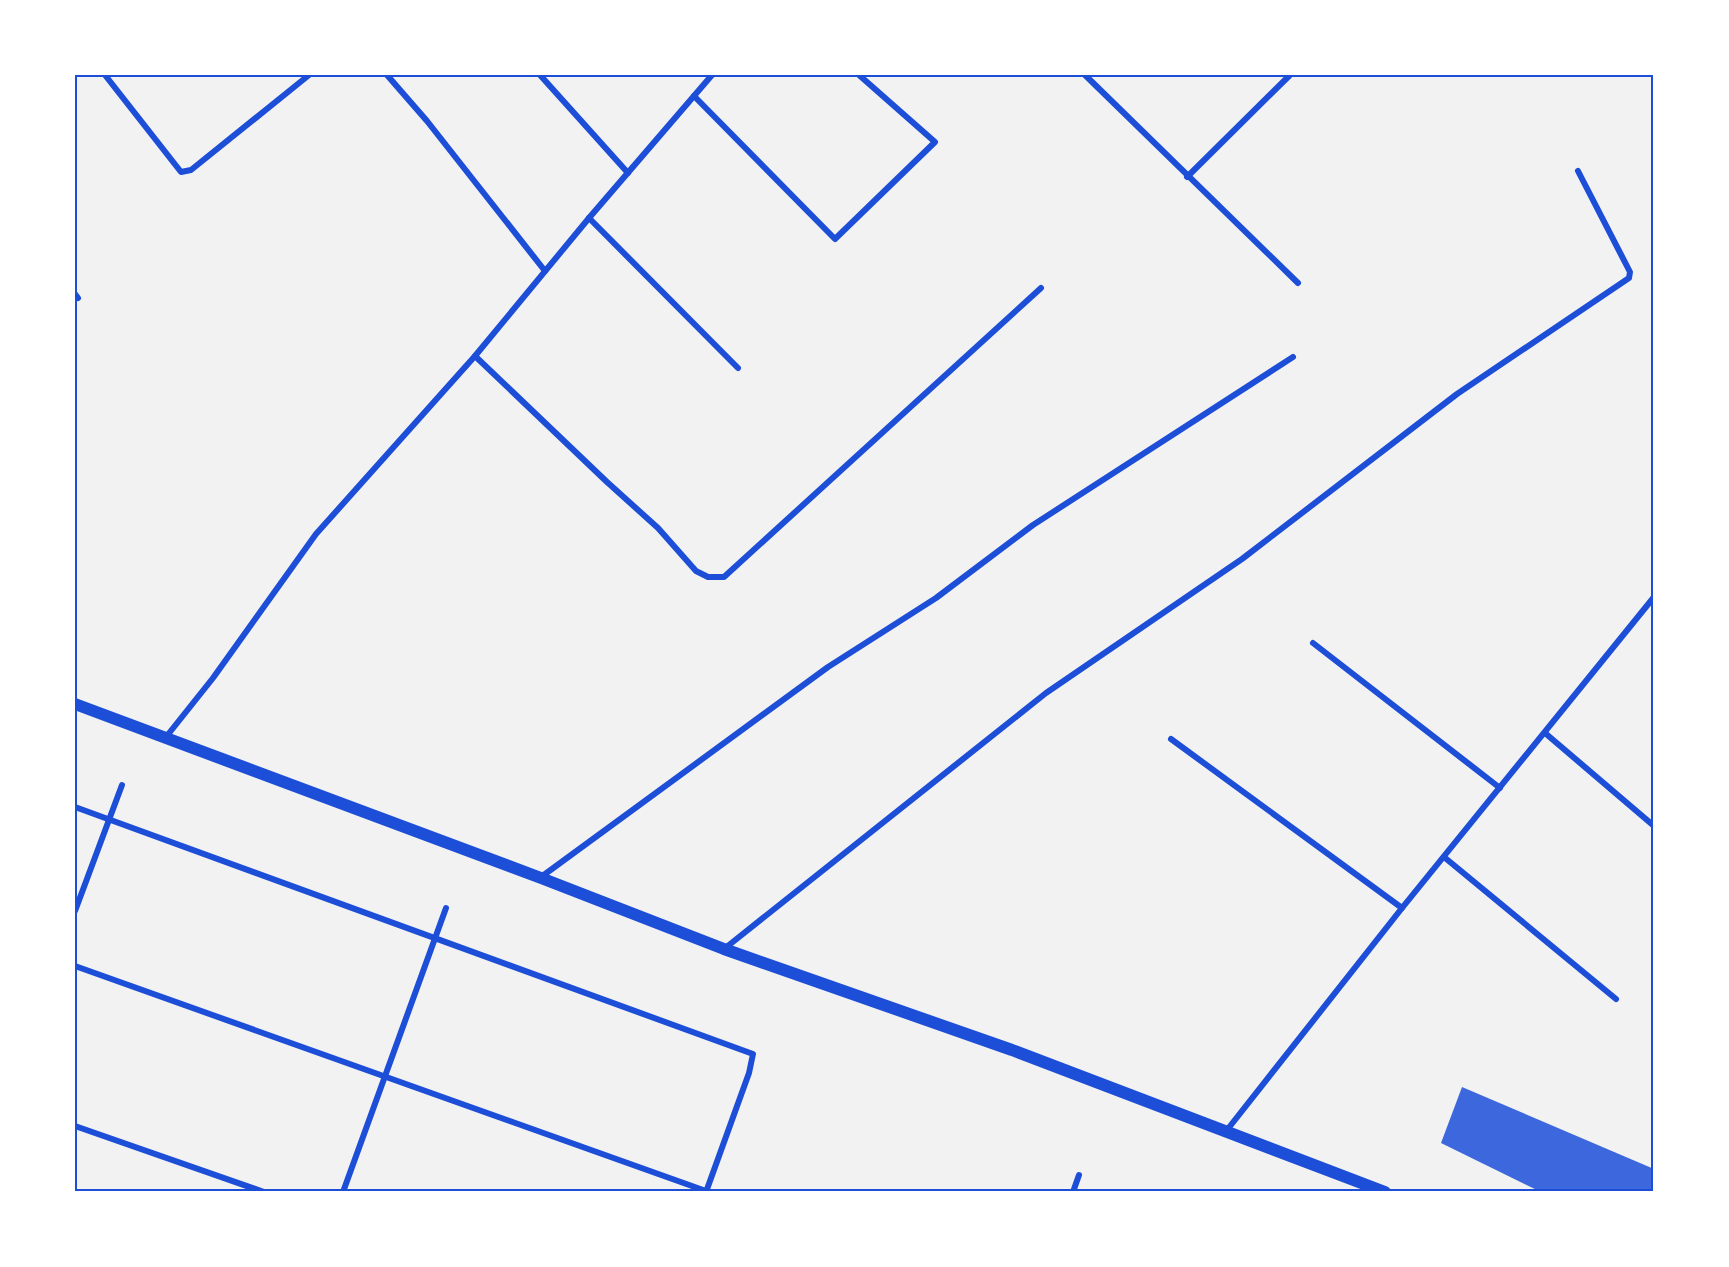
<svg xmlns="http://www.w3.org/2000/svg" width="1729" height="1267" font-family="Quicksand,sans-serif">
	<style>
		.building { fill: #3d67dc }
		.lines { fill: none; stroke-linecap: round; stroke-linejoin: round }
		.minor { stroke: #1d4ed8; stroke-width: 6 }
		.secondary { stroke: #1d4ed8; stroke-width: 12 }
		.neatline { fill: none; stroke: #1d4ed8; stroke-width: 2 }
	</style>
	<rect width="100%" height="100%" fill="#f2f2f2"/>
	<path class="building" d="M1462 1087 1654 1169V1192H1541L1441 1143Z"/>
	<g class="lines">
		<g class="minor">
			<path d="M105 75 181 172 191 170 309 75"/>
			<path d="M387 75 427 121 545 271"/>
			<path d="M540 75 628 173"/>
			<path d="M1085 75 1298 283"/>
			<path d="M694 96 835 239 935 142 859 75"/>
			<path d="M1187 177 1290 75"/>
			<path d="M589 218 738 368"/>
			<path d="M75 294 78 298"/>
			<path d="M475 356 607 482 658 528 696 571 708 577H724L1041 288"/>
			<path d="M1313 643 1500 788"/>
			<path d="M1545 733 1654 826"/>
			<path d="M166 737 213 678 316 534 475 356 589 218 712 75"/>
			<path d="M1171 739 1402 908"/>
			<path d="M75 807 753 1054 749 1073 706 1192"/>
			<path d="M1444 857 1616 999"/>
			<path d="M541 877 828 667 936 598 1033 525 1293 357"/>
			<path d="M75 911 122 785"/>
			<path d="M724 949 1046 693 1242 559 1457 394 1629 278 1630 272 1578 171"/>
			<path d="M75 966 706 1191"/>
			<path d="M75 1126 264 1192"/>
			<path d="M1227 1130 1402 908 1654 597"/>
			<path d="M343 1192 446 908"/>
			<path d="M1073 1192 1079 1175"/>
		</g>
		<path class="secondary" d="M75 704 541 878 724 949 1012 1050 1385 1192"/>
	</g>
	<rect width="1729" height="1267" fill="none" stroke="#ffffff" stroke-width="153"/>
	<rect x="76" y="76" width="1576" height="1114" class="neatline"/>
</svg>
